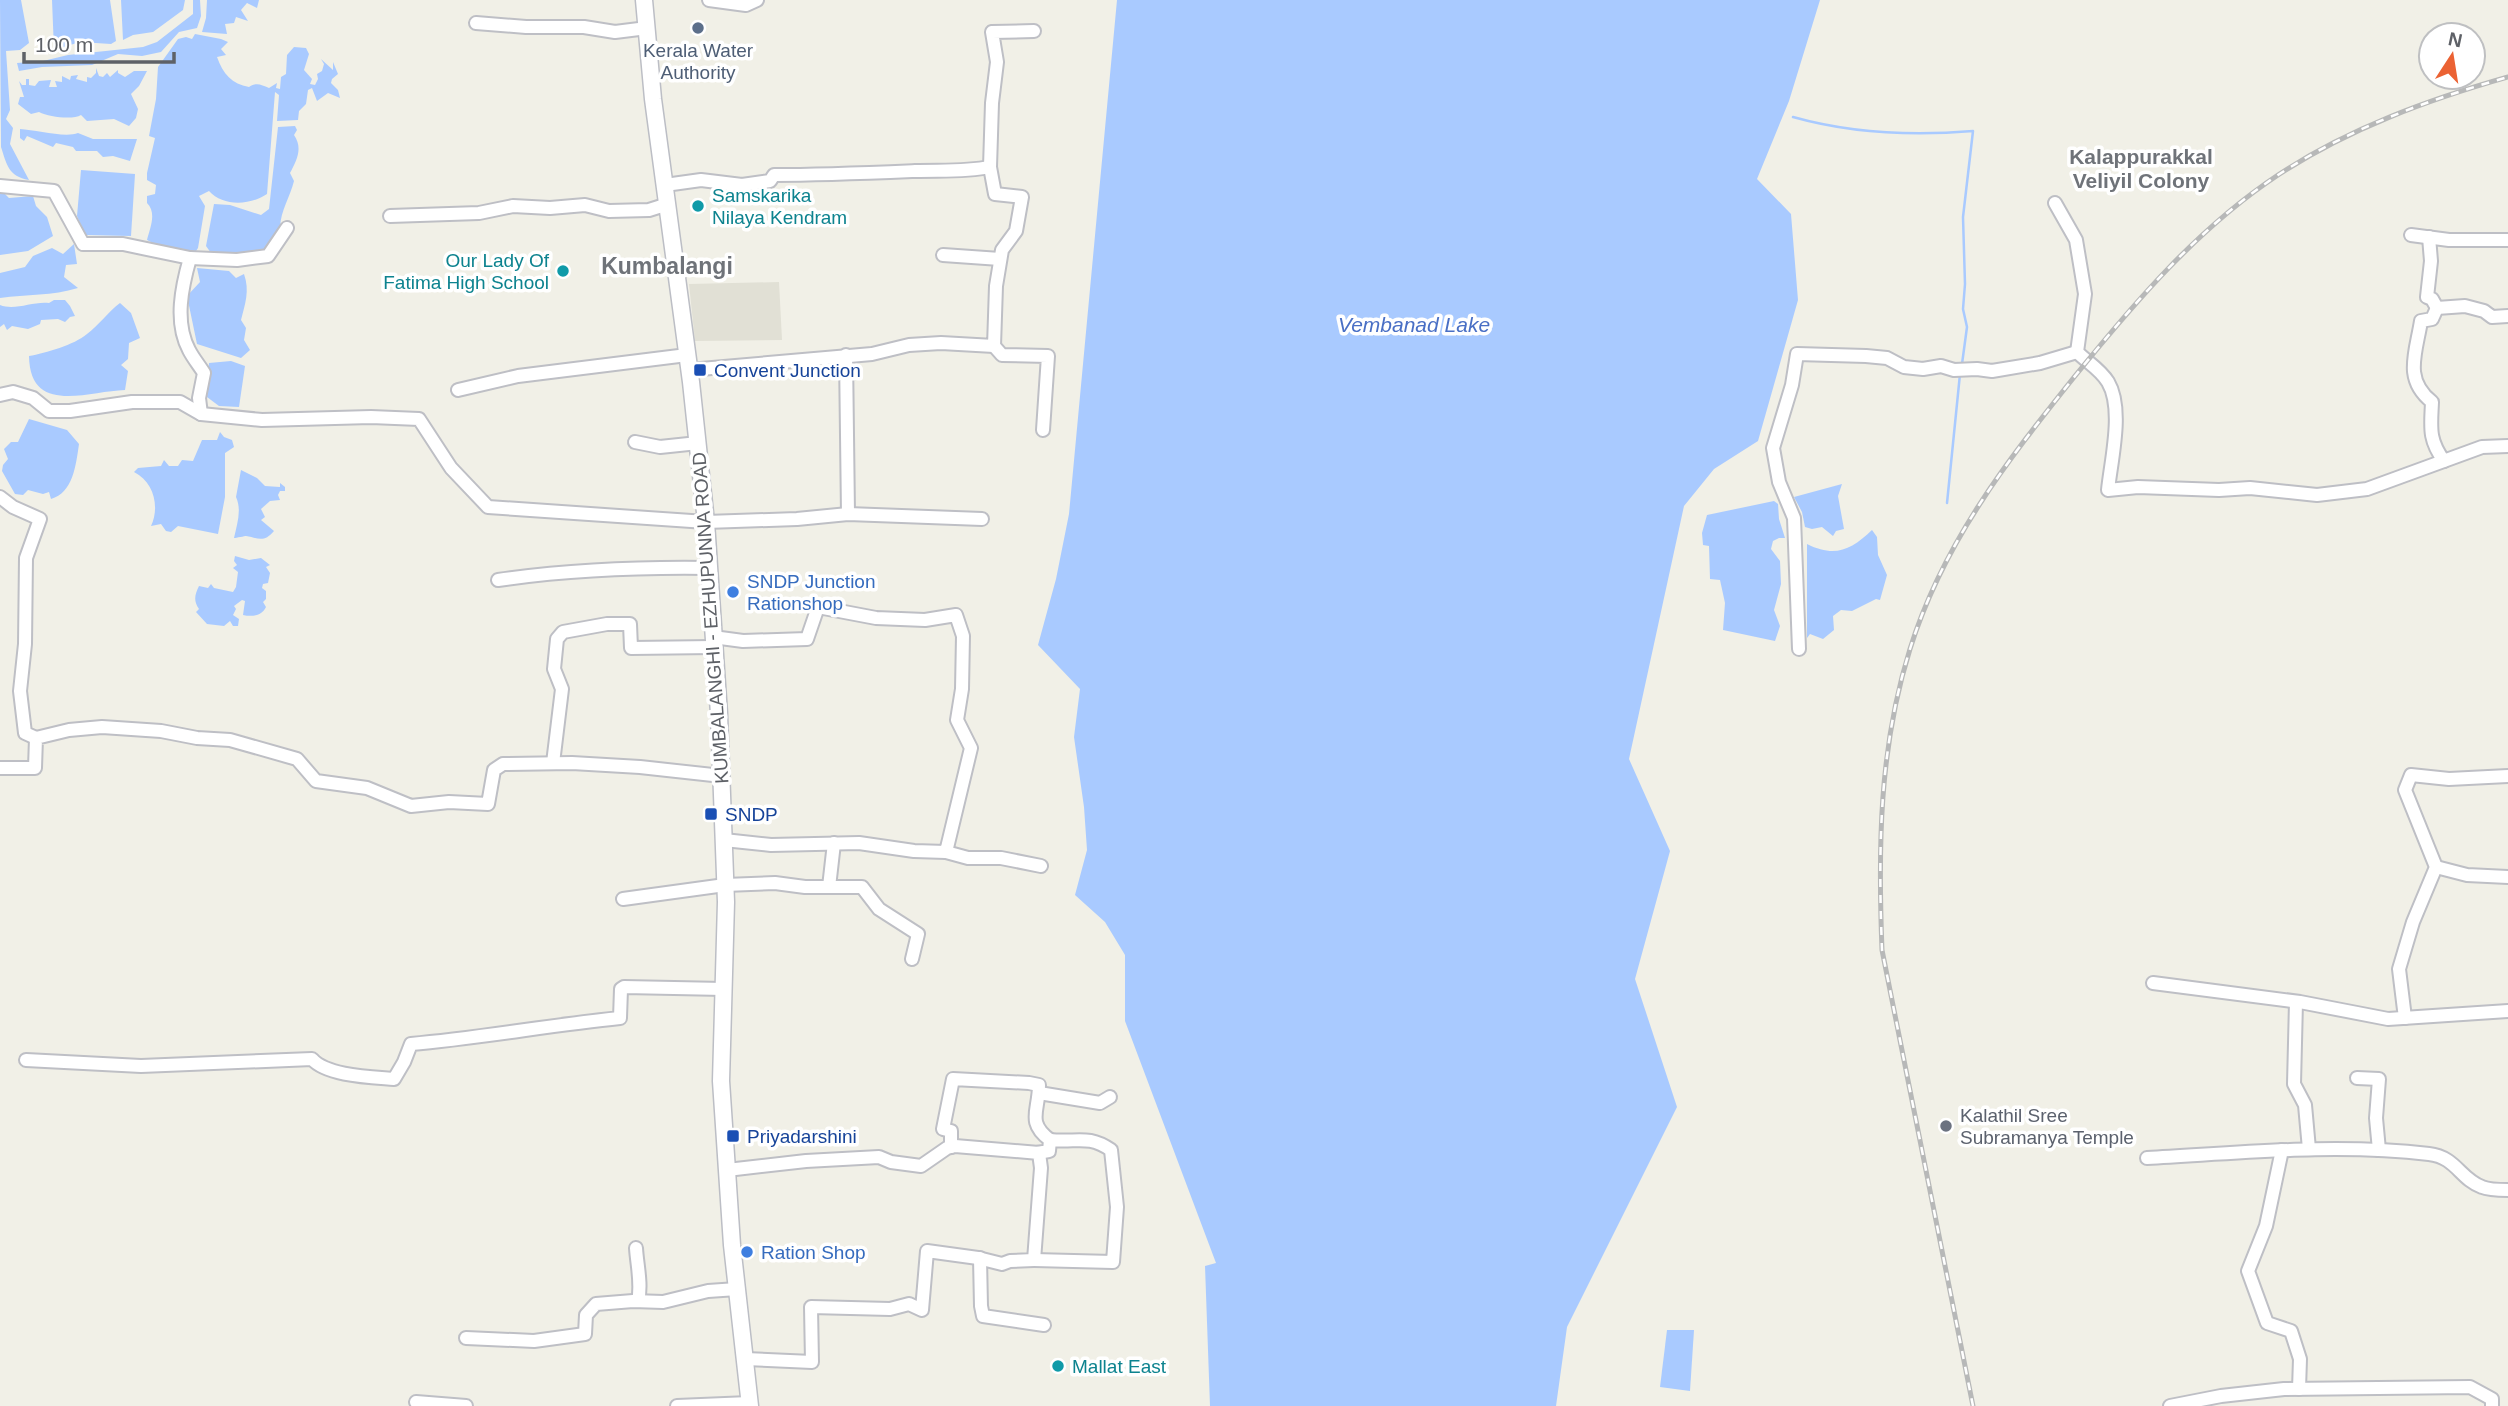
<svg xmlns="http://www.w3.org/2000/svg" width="2508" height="1406" font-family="Helvetica,sans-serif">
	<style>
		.education { fill: #e1e0d5 }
		.water { fill: #a9caff }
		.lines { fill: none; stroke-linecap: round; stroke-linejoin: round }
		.stream { stroke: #a9caff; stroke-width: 2.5 }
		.street-casing { stroke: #bebfc5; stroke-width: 16 }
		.secondary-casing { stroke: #bcbec5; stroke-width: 19 }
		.street { stroke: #fff; stroke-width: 12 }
		.secondary { stroke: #fff; stroke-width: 16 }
		.rail-casing { stroke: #b7b8b8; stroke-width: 5 }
		.rail { stroke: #fff; stroke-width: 2.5; stroke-dasharray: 8; stroke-linecap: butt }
		.service-dot { fill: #5c6f8a; stroke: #fff; stroke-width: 2.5 }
		.culture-dot { fill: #0f9aa8; stroke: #fff; stroke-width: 2.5 }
		.transit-dot { fill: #1a4fb4; stroke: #fff; stroke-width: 2.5 }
		.shop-dot { fill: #3f7fe0; stroke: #fff; stroke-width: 2.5 }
		.worship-dot { fill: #6b7280; stroke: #fff; stroke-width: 2.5 }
		.labels { text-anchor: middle; stroke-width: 7; stroke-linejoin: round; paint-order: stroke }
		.service-label { font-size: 19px; fill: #4e5e75; stroke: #fff }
		.culture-label { font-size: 19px; fill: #0d838f; stroke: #fff; text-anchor: start }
		.transit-label { font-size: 19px; fill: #164399; stroke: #fff; text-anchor: start }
		.shop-label { font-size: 19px; fill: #366cbe; stroke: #fff; text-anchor: start }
		.street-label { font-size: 19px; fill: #5e6167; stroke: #fff }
		.worship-label { font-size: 19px; fill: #5b616d; stroke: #fff; text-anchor: start }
		.neighbourhood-label { font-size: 21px; font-weight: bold; fill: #6f7379; stroke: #fff }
		.water-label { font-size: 21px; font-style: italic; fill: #496fc5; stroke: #fff }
		.quarter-label { font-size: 23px; font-weight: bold; fill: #6f7379; stroke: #fff }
	</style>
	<rect width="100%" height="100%" fill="#f1f0e7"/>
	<path class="education" d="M779 282 782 340 695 341 689 284Z"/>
	<g class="water">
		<path d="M0 0H21L29 43 20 50 6 51 10 110 6 119 13 128 10 144 29 180C8 176 7 165 1 147Z"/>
		<path d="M52 0H110L116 41 111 44 80 42 54 50Z"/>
		<path d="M121 0H185L183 10 153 32 133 35 123 40Z"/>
		<path d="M193 0H200L201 16 197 28 179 32 161 52 142 56 118 54 92 65 42 67 19 71 17 63 43 61 68 55 143 47 157 42 193 14Z"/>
		<path d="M207 0H259L257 8 247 3 241 10 248 21 236 17 234 23 225 24 227 34 202 32 206 18Z"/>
		<path d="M1117 0H1820L1789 101 1757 179 1791 214 1798 300 1758 441 1714 469 1684 506 1629 759 1670 851 1635 979 1677 1107 1567 1327 1556 1406H1210L1205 1266 1216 1263 1125 1021V955L1105 922 1075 895 1087 850 1084 807 1074 737 1080 689 1038 645 1056 579 1069 514Z"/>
		<path d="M195 34 221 39 228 42 221 49 226 55 217 57C223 74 232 84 249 87 257 82 261 85 269 88L277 83 276 88 280 89 281 77 286 74 287 55 294 47 306 48 309 54 304 70 312 79 310 84 315 85 318 79 317 74 322 71 324 64 321 59 333 70V62L338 74 332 79 331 83 338 90 340 98 328 93 317 101 312 88 308 90 306 104 299 111 298 120 277 121 279 95 275 92 267 194C251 205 223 207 209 191L199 196 205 206 198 248 196 251C180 252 161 248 147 240 150 228 157 213 147 203V196L155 194 156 185 147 180V173L155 138 149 136 156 99 158 67 178 39 186 37 192 39Z"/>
		<path d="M96 68 99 76 103 77 107 73 110 77 118 70V73L125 77 134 71H147L139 86 131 94 138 109 136 118 129 126 114 119 87 121 81 115C73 120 49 117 39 112L31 114 18 104 20 97H24L19 81 22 85H26V79H29V85L35 86 39 81 51 80 49 87H57L55 81 62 82V76L70 80 71 76 78 75 76 79 87 82V77L91 78 96 73Z"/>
		<path d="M295 126 297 130 294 135C303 148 297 160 290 173L294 181C290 198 277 216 281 234L264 253 238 257 211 253 206 246 214 204 230 205 261 215 269 209 278 127Z"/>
		<path d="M20 129C36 130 65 138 78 133L93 139H137L130 161 113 156 103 157 97 151H76L73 147 56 143 53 147 27 136 24 141 20 138Z"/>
		<path d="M81 170 135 174 131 236 85 235 77 216Z"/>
		<path d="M4 193 9 198 33 196 36 206 47 217 53 236 28 251 0 255V194Z"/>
		<path d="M74 244 77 264 66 265 64 277 78 288C52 296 27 294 0 298V273L25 267 33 256 52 248 63 254Z"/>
		<path d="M197 268 229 271 236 278 244 274C250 291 245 304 241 320L246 328 244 340 250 350 241 358 197 344 187 296 200 282Z"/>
		<path d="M54 300H65L70 306 75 316 70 317 65 322 58 319 41 320 40 324 28 329 12 326 7 330 4 324 0 327V305C15 311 33 301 49 303Z"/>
		<path d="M120 303 131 313 140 338 129 343 128 359 121 365 128 371 125 390C88 391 30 416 29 356 46 353 74 345 87 334 98 326 108 312 120 303Z"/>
		<path d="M231 361 245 366 239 407 219 406 207 397 209 363Z"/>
		<path d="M29 419 67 430 79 444C76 465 73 493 51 499L49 492 43 494 28 490 23 495 15 494 2 471 3 465 8 459 4 449 11 442H18Z"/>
		<path d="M220 432 224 437 232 440 234 447 225 453V497L218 534 178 526 171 532 166 531 161 524 151 526C160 507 154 482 134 472L138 468 161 466 164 460 169 466H178L182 460 193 461 202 440H217Z"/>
		<path d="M241 470 257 478 265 486 280 487V483L285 487V491H280L278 495 280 500 270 501 261 509 265 517 261 520 274 531C264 543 258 538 246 536 245 536 236 538 234 538 237 524 242 510 236 497Z"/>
		<path d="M1842 484 1838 496 1844 529 1836 531 1833 536 1822 527 1812 529 1805 527 1802 512 1794 497Z"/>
		<path d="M1774 501 1778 504 1779 519 1785 538H1779L1773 541 1771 549 1780 561 1781 584 1774 610 1780 626 1775 641 1723 630 1725 603 1720 580 1710 579 1709 546 1703 545 1702 533 1707 515Z"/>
		<path d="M1872 530 1877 537 1878 555 1887 575 1880 600 1876 599 1852 611 1841 610 1833 616 1834 630 1823 639 1810 634 1807 638V544C1835 558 1851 550 1872 530Z"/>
		<path d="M235 556 249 560 261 558 270 565 266 567 270 573 268 583 263 584 262 588 266 591V599L263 602 266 607C262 616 252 617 243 615L245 601 242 600 234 606 236 609 233 615 239 619 238 626H233L230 621 224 626 207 624 196 612 199 609C193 601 195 594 199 586L208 588 211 584 214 588 233 592 236 587 238 572 233 568 237 565 234 561Z"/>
		<path d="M1667 1330H1694L1690 1391 1660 1387Z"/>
	</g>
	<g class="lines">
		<g class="stream">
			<path d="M1793 117C1850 133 1914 136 1973 131L1963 217 1965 284 1963 309 1967 327 1962 364"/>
			<path d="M1947 503 1960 374"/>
		</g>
		<g class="street-casing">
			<g id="street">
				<path d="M709 0 746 5 757 0"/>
				<path d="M476 23 526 27H584L615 32 647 28"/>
				<path d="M990 167 992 103 997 62 992 32 1034 31"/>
				<path d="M665 185 701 180 742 185 770 181 774 175C822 175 868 173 915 171 940 170 965 172 990 167L995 194 1022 197 1016 231 1002 250 996 286 994 346 941 343 909 345 872 354 689 370"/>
				<path d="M0 186 54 191 83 244H123L190 258C182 286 174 322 189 350 193 358 199 365 204 373L199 398 201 414"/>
				<path d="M2055 203 2076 240 2085 294 2077 352C2087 362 2100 369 2108 382 2124 409 2111 460 2108 490L2138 487 2219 490 2250 488 2317 495 2367 489 2482 447 2508 446"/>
				<path d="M390 216 479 213 513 206 550 208 585 205 609 211 649 210 668 204"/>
				<path d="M2411 235 2449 240H2508"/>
				<path d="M2429 237 2431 261 2427 297 2432 299 2437 308"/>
				<path d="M943 255 1000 259"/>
				<path d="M190 258 237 260 268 256 287 228"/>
				<path d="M994 346 1002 355 1048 356 1043 430"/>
				<path d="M846 355 848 514"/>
				<path d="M458 390 518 376 687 355"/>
				<path d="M0 395 13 392 33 398 49 411H70L132 402H180L201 414 262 420 371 417 419 419 451 468 488 507 706 522 797 519 848 514 982 519"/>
				<path d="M635 442 660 447 698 443"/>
				<path d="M2444 461C2428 439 2431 427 2432 402 2403 379 2416 353 2421 321L2432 319 2437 308 2465 306 2484 311 2492 317 2508 316"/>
				<path d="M0 497 13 507 40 519 26 558 25 644 20 691 25 733 36 738"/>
				<path d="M498 580C568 570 638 567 709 568"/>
				<path d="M713 637 743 641 807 639 818 607 876 618 925 620 956 615 963 636 962 689 957 720 971 748 946 852 914 851 859 843 771 845 724 840"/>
				<path d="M1799 649 1794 518 1779 482 1773 448 1792 385 1797 354 1866 356 1887 358 1904 367 1923 369 1941 366 1954 370 1977 369 1992 371 2040 363 2077 352"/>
				<path d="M553 763 562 689 554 669 557 639 563 632 607 624H630L631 648 714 647"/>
				<path d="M0 768H35L36 738 69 730 102 727 161 731 197 738 230 740 297 759 316 781 367 788 411 806 449 802 488 804 494 770 503 764 572 763 640 767 722 776"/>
				<path d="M946 852 968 858H1001L1041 866"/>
				<path d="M2436 867 2467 875 2508 877"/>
				<path d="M829 887 834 843"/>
				<path d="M623 899 725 885 775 883 805 887H862L879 909 918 934 912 959"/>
				<path d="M2153 983 2300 1002 2388 1019 2508 1011"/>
				<path d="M2296 1002 2294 1084 2305 1105 2309 1149"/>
				<path d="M2405 1018 2399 969 2413 922 2436 867 2405 790 2411 775 2449 779 2508 776"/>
				<path d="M26 1060 141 1066 312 1059C327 1076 371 1077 394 1079L404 1062 411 1044C481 1038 550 1025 620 1018L621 989 624 987 724 989"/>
				<path d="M2357 1078 2379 1079 2376 1118 2379 1150"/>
				<path d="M1039 1093 1100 1103 1110 1097"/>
				<path d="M951 1147V1131L943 1129 953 1079 1029 1083 1039 1085C1039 1111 1026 1122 1050 1140L1049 1151 1037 1153"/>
				<path d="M2282 1150 2266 1226 2248 1271 2267 1323 2291 1331 2300 1359 2299 1389"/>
				<path d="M2147 1158C2241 1153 2335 1143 2429 1154 2456 1157 2460 1179 2482 1187 2489 1190 2500 1190 2508 1190"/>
				<path d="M727 1170 806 1161 879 1157 891 1162 921 1166 947 1148 955 1146 1039 1153 1041 1168 1034 1260 1010 1261 1002 1264 978 1258 927 1251 922 1310 909 1304 890 1309 811 1307 812 1362 745 1359"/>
				<path d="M636 1248C637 1265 642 1284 638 1301"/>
				<path d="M980 1258 981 1306 983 1316 1044 1325"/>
				<path d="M1034 1260 1113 1262 1117 1207 1111 1150C1087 1134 1077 1143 1050 1140"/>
				<path d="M466 1338 534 1341 585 1334 586 1315 596 1304 633 1301 663 1302 708 1291 737 1289"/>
				<path d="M416 1402 466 1406"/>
				<path d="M677 1406 749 1403"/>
				<path d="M2170 1406 2221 1396 2284 1389 2470 1387 2492 1399V1406"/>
			</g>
		</g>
		<g class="secondary-casing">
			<path id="secondary" d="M644 0 653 99 691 382 706 522 719 714 726 902 721 1081 732 1245 750 1406"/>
		</g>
		<use href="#street" class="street"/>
		<use href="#secondary" class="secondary"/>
		<g class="rail-casing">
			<path id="rail" d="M1973 1406 1882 950C1878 847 1879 748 1910 649 1943 543 2007 461 2075 376 2135 302 2198 228 2278 175 2348 129 2427 100 2508 77"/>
		</g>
		<use href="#rail" class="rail"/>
	</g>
	<circle class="service-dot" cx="698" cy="28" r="7"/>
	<g class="culture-dot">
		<circle cx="698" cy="206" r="7"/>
		<circle cx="563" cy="271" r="7"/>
		<circle cx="1058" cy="1366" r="7"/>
	</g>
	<g class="transit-dot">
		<rect x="693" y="363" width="14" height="14" rx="3.5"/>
		<rect x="704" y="807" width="14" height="14" rx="3.5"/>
		<rect x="726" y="1129" width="14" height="14" rx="3.5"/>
	</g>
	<g class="shop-dot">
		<circle cx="733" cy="592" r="7"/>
		<circle cx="747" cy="1252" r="7"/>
	</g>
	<circle class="worship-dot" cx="1946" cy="1126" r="7"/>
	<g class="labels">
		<g class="service-label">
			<text x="698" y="57">Kerala Water<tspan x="698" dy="22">Authority</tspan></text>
		</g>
		<g class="culture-label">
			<text x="712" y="202">Samskarika<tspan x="712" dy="22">Nilaya Kendram</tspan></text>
			<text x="549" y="267" text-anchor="end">Our Lady Of<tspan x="549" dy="22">Fatima High School</tspan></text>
			<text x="1072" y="1373">Mallat East</text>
		</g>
		<g class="transit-label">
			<text x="714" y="377">Convent Junction</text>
			<text x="725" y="821">SNDP</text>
			<text x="747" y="1143">Priyadarshini</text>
		</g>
		<g class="shop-label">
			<text x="747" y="588">SNDP Junction<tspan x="747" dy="22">Rationshop</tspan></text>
			<text x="761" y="1259">Ration Shop</text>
		</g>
		<g class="street-label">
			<text transform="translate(710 618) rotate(-94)" y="7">KUMBALANGHI - EZHUPUNNA ROAD</text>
		</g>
		<g class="worship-label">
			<text x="1960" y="1122">Kalathil Sree<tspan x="1960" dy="22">Subramanya Temple</tspan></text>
		</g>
		<g class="neighbourhood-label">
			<text x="2141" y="164">Kalappurakkal<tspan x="2141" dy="24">Veliyil Colony</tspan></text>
		</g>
		<g class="water-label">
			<text x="1414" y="332">Vembanad Lake</text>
		</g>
		<g class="quarter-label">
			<text x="667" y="274">Kumbalangi</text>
		</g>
	</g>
	<g transform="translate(2452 56) rotate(12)"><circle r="33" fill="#ffffff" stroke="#bfc0c2" stroke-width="2"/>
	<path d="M0-5L12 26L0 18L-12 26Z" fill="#eb6233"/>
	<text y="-10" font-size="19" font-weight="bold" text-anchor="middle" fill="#5e6167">N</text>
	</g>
	<path d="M24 52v10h150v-10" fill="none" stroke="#5e6167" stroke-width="3.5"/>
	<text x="35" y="52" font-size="21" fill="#5e6167" stroke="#ffffff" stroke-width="5" paint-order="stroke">100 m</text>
</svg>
